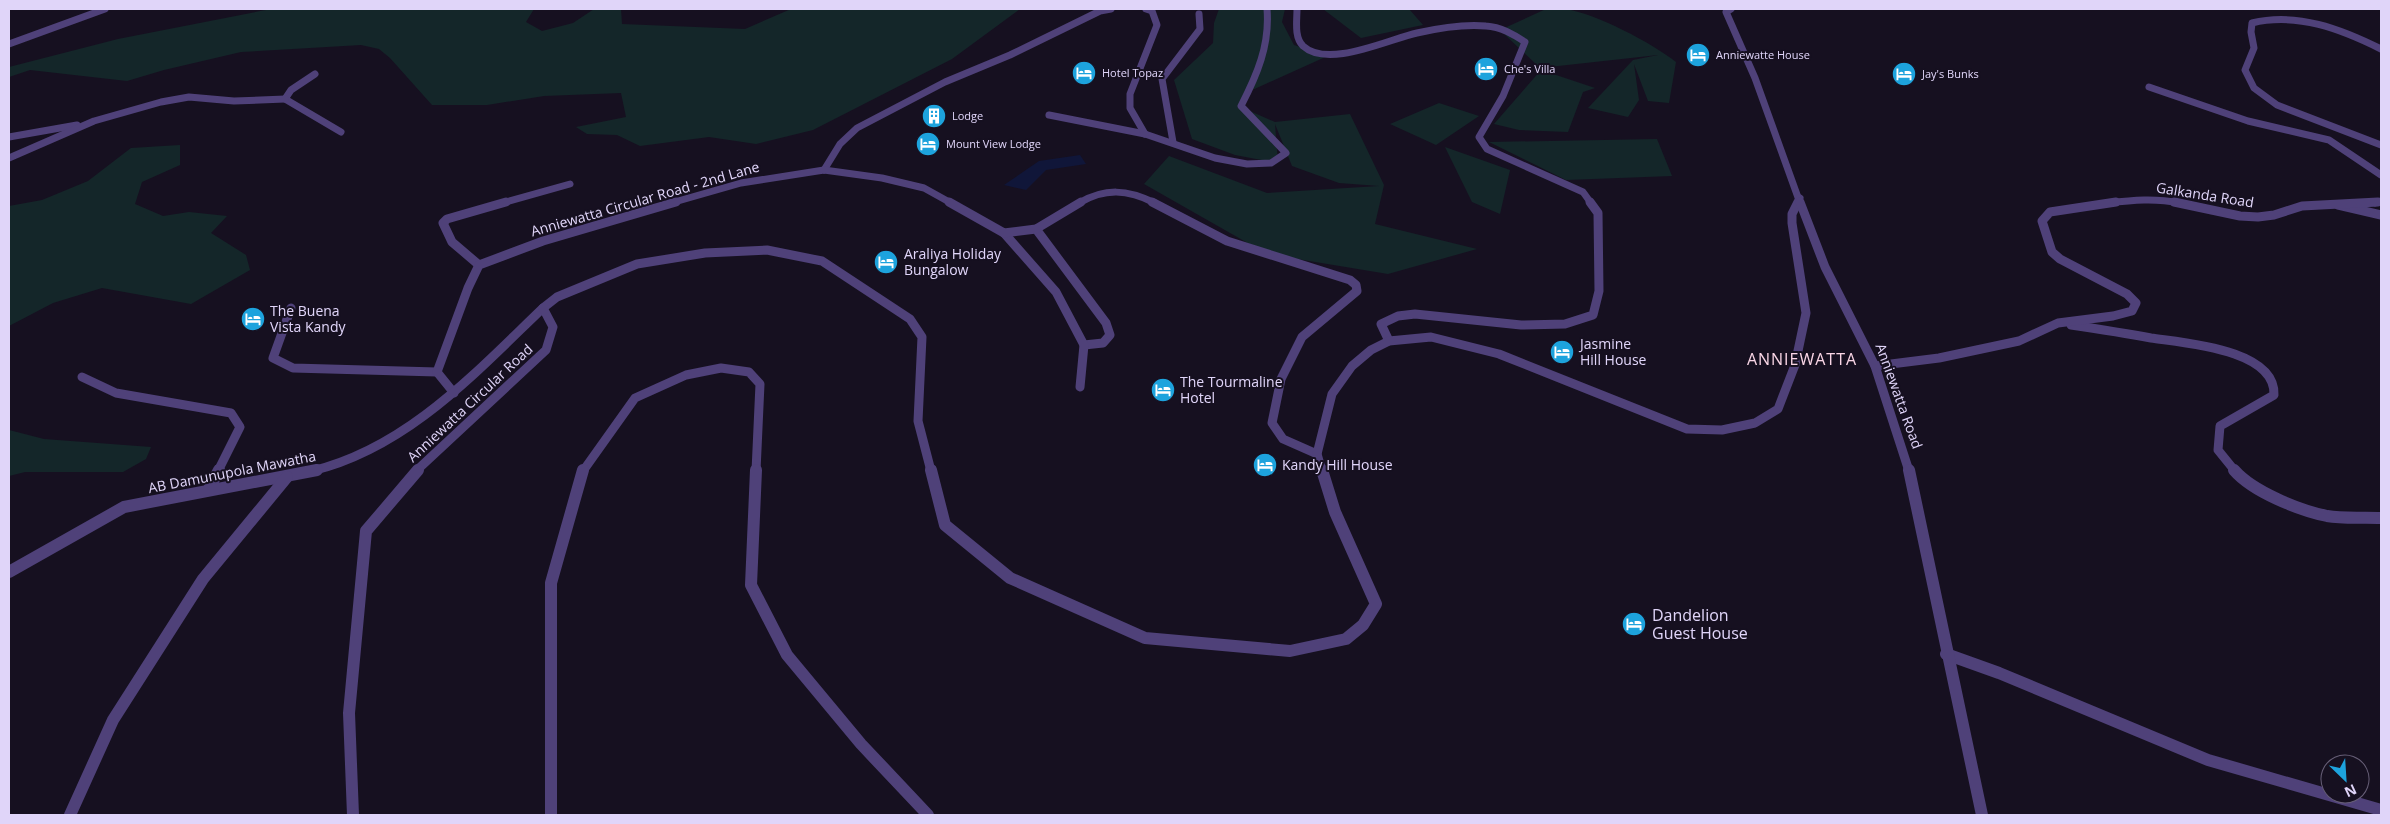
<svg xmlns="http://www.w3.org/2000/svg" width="2390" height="824" font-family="'Open Sans',sans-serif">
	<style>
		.green { fill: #142629 }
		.water { fill: #101639 }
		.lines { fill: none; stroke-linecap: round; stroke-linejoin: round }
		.service-far2 { stroke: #4f4179; stroke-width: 7 }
		.service-far1 { stroke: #4f4179; stroke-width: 9 }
		.service { stroke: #4f4179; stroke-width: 12 }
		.minor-far2 { stroke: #4f4179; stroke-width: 7 }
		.minor-far1 { stroke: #4f4179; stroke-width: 9 }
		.minor { stroke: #4f4179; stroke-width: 12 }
		.tertiary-far2 { stroke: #4f4179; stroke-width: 7 }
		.tertiary-far1 { stroke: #4f4179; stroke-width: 9 }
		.tertiary { stroke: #4f4179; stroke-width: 12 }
		.labels { text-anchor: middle; stroke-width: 4; stroke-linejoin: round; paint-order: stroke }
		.far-poi-label { font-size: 11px; fill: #e0d5f9; stroke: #161020; text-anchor: start }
		.street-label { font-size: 14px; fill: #e0d5f9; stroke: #161020 }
		.poi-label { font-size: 14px; fill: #e0d5f9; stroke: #161020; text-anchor: start }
		.quarter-label { font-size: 16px; letter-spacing: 1px; fill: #fad6e6; stroke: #161020 }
		.near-poi-label { font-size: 16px; fill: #e0d5f9; stroke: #161020; text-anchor: start }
	</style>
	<rect width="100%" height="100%" fill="#161020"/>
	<g class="green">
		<path d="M271 9H534L526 22 542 31 573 23 594 9H621L622 24 745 29 791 9H1020L952 59 813 130 756 144 709 137 640 146 617 135 587 134 576 127 626 117 621 93 544 96 487 105H432L390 58 379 49 361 45 241 52 164 70 127 81 30 70 9 77V67L118 39Z"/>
		<path d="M1219 9H1285L1282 22 1294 45 1312 51 1332 54 1250 91 1243 108 1275 122 1350 114 1384 185 1375 224 1477 249 1388 274 1267 254 1144 184 1169 156 1267 193 1379 186 1339 183 1292 166 1275 124 1278 163 1235 155 1192 139 1174 80 1213 43 1214 23Z"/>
		<path d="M1323 9H1409L1423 25 1361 38Z"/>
		<path d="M1546 9C1552 9 1559 8 1565 9 1595 13 1652 43 1676 62L1669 103 1648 101 1634 64 1639 100 1628 117 1588 108 1633 60 1658 55 1540 68 1500 30Z"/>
		<path d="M1541 70 1595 88 1583 92 1568 132 1519 130 1494 124Z"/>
		<path d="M1439 103 1479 116 1436 145 1390 124Z"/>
		<path d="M1657 139 1672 176 1566 180 1489 142Z"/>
		<path d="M180 145V165L142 182 135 204 163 216 189 212 227 216 211 233 246 255 250 270 191 304 102 288 53 303 9 326V206L42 200 88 181 131 148Z"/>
		<path d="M1445 147 1510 170 1500 214 1472 202Z"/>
		<path d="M9 430 44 439 151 447 146 459 123 472H25L9 476Z"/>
	</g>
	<path class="water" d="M1080 155 1086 164 1046 170 1026 190 1004 185 1039 161Z"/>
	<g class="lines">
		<g class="service-far2">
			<path d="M315 74 291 90 285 99 341 132"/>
			<path d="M1049 115 1145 134 1215 158 1247 164 1271 163 1286 153 1241 106C1257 75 1270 45 1267 9"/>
			<path d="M1145 134 1130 108V94L1157 25 1152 11 1146 9"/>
			<path d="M1173 142 1162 79 1200 29 1199 14"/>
			<path d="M824 170 840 144 857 128 945 82 1010 55 1100 11 1111 9"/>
			<path d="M502 203 570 184"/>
		</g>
		<g class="service-far1">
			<path d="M2338 205 2381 215"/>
			<path d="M1036 229 1106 323 1110 335 1103 343 1084 345"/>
			<path d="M1004 233 1056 292 1084 345 1080 387"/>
			<path d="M479 265 452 242 443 223 447 219 506 202"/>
			<path d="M291 308 273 358 293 368 437 372"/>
			<path d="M82 377 116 393 231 413 240 427 218 471"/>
		</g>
		<path class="service" d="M209 489 219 470"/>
		<g class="minor-far2">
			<path d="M1297 9C1297 21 1294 37 1303 46 1328 69 1389 39 1417 33 1439 28 1464 24 1486 26 1501 27 1513 34 1525 42L1503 96 1479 137 1487 149 1583 192 1591 203"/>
			<path d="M9 44 105 9"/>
			<path d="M2381 49C2341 29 2297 12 2252 23L2251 32 2254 48 2245 70 2254 88 2277 105 2381 145"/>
			<path d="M2149 87 2248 121 2329 140 2381 175"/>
			<path d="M9 137 77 125"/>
			<path d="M9 158 94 121 161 102 189 97 234 101 285 99"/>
			<path d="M671 203 741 183 824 170 882 178 924 188 951 203"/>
			<path d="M1079 203C1105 188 1127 189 1155 203"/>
			<path d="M1797 203 1800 198"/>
			<path d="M2108 203C2133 200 2155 198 2180 203"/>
			<path d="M2375 203 2381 201"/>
		</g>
		<g class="minor-far1">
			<path d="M949 202 1004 233 1036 229 1081 202"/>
			<path d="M1152 202 1227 241 1350 280 1356 285 1357 291 1302 337 1281 379 1272 423 1283 439 1317 454"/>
			<path d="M2174 202 2240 216 2258 217 2274 215 2302 206 2378 202"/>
			<path d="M2071 325C2098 329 2124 333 2151 338 2184 343 2276 349 2274 395L2220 426 2218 450 2235 471"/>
			<path d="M1389 341 1381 324 1398 316 1415 314 1521 325 1565 324 1593 315 1599 291 1598 213 1590 202"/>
			<path d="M1875 366 1939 358 2019 341 2058 323 2113 316 2132 311 2136 303 2127 294 2060 259 2052 252 2042 221 2050 212 2116 202"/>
			<path d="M454 393 437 372 468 288 479 265 543 241 676 202"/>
			<path d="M312 471C407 448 475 373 543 308"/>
			<path d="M416 471 546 350 553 327 543 308 557 297 637 264 705 253 767 250 822 261 910 319 922 337 918 421 931 471"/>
			<path d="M583 471 635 398 686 375 721 368 749 372 760 384 756 471"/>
			<path d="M1322 471 1317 454 1332 394 1352 366 1371 350 1389 341 1431 337 1499 354 1687 429 1722 430 1755 423 1778 409 1795 365 1806 313 1792 223V214L1798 202"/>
		</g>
		<g class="minor">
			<path d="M756 470 751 585 787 655 861 744 928 815"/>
			<path d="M931 470 945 525 1010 578 1145 638 1290 651 1346 639 1363 625 1376 604 1335 512 1322 470"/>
			<path d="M2234 470C2253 492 2299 510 2327 516 2344 519 2363 517 2381 518"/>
			<path d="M9 572 124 507 317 470"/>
			<path d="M1946 654 1999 673 2208 760 2381 810"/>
			<path d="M70 815 113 720 203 579 287 477"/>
			<path d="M353 815 349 713 366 531 418 470"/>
			<path d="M551 815V583L583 470"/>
		</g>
		<path class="tertiary-far2" d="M1731 9 1726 12 1755 78 1800 203"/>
		<path class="tertiary-far1" d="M1800 202 1825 267 1875 366 1909 471"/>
		<path class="tertiary" d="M1909 470 1982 815"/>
	</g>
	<defs>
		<g id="hotel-disc" transform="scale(1.25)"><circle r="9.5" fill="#1da3dd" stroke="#161020"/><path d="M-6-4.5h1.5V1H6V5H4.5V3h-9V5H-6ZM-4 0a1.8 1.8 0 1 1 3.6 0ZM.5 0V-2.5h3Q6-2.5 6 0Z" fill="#fff"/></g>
		<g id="building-disc" transform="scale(1.25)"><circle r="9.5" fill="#1da3dd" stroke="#161020"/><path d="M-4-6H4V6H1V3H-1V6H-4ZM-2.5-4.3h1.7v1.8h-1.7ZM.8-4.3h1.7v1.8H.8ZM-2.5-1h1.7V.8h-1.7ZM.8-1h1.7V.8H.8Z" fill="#fff"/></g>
	</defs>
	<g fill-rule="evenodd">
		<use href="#hotel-disc" x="1698" y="55"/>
		<use href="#hotel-disc" x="1486" y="69"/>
		<use href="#hotel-disc" x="1084" y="73"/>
		<use href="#hotel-disc" x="1904" y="74"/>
		<use href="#building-disc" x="934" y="116"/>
		<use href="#hotel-disc" x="928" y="144"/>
		<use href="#hotel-disc" x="886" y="262"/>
		<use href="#hotel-disc" x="253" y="319"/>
		<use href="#hotel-disc" x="1562" y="352"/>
		<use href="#hotel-disc" x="1163" y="390"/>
		<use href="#hotel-disc" x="1265" y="465"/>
		<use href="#hotel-disc" x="1634" y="624"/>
	</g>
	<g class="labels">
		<g class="far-poi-label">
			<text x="1716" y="59">Anniewatte House</text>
			<text x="1504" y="73">Che's Villa</text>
			<text x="1102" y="77">Hotel Topaz</text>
			<text x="1922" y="78">Jay's Bunks</text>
			<text x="952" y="120">Lodge</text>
			<text x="946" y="148">Mount View Lodge</text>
		</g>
		<g class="street-label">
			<text transform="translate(2205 195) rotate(9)" y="5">Galkanda Road</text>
			<text transform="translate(645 199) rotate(-16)" y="5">Anniewatta Circular Road - 2nd Lane</text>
			<text transform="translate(1899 396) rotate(70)" y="5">Anniewatta Road</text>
			<text transform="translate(470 403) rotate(-43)" y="5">Anniewatta Circular Road</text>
			<text transform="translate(232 472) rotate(-11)" y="5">AB Damunupola Mawatha</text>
		</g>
		<g class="poi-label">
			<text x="904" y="259">Araliya Holiday<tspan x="904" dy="16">Bungalow</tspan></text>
			<text x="270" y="316">The Buena<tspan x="270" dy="16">Vista Kandy</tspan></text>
			<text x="1580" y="349">Jasmine<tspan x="1580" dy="16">Hill House</tspan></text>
			<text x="1180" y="387">The Tourmaline<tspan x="1180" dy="16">Hotel</tspan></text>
			<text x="1282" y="470">Kandy Hill House</text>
		</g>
		<g class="quarter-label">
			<text x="1802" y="365">ANNIEWATTA</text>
		</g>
		<g class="near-poi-label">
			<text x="1652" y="621">Dandelion<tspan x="1652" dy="18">Guest House</tspan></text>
		</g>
	</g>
	<rect width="2390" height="824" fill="none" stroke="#e0d5f9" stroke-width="20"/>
	<g transform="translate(2345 779) rotate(155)"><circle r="24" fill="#161020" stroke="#675f77"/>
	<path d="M0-4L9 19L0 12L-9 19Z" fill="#1da3dd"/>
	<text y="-8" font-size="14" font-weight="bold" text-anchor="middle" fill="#e0d5f9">N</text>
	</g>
</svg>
